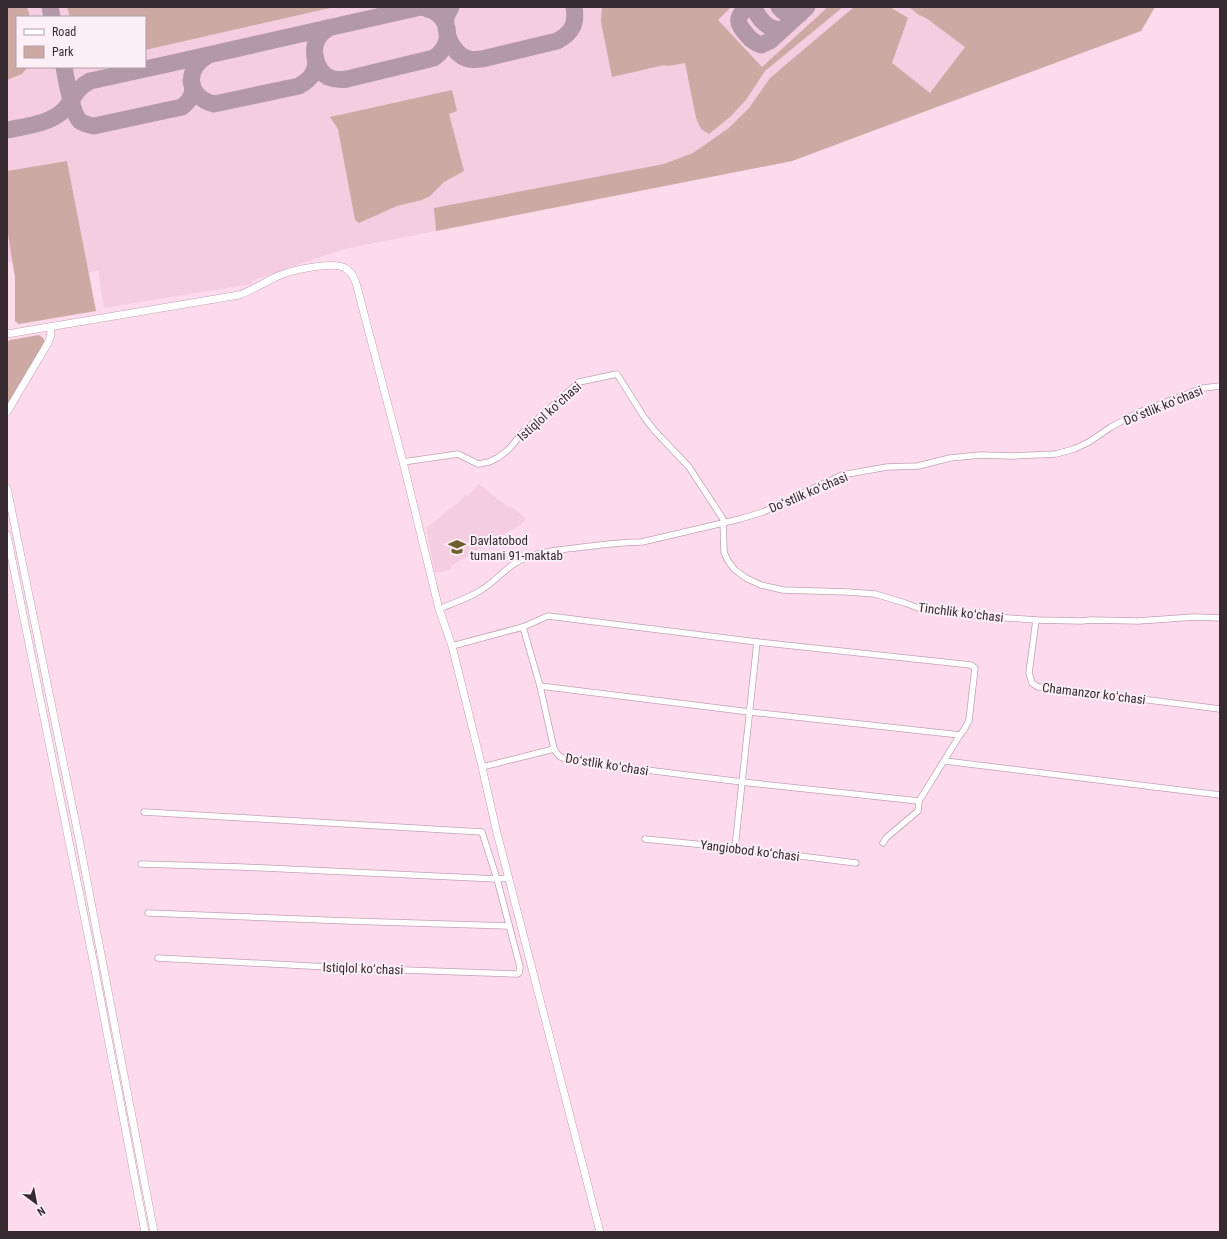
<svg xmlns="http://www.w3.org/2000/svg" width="1227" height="1239" font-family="'Roboto Condensed',sans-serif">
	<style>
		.built { fill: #f5cde1; fill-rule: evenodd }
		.green { fill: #cca9a3 }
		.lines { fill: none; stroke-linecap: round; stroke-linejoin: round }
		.taxiway { stroke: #b399a6; stroke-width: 17 }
		.minor-casing { stroke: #c1a2b1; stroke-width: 7 }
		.tertiary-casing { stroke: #c1a2b1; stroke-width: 8 }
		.minor { stroke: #fff; stroke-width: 5.5 }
		.tertiary { stroke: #fff; stroke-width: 7 }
		.labels { text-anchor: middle; stroke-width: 4; stroke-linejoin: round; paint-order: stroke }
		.street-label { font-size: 13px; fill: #372a31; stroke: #fdeff6 }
		.poi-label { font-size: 13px; fill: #372a31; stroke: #fdeff6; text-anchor: start }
	</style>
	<rect width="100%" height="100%" fill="#fddbec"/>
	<g class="built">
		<path d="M7 7H1155L1141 31 792 161 344 249 252 281V284L104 308 98 271 41 279 20 260 7 262ZM17 17H145V67H17Z"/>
		<path d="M479 484 507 506 513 508 526 518 523 523 451 566 452 569 435 573 426 528 459 502 466 494 468 496Z"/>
	</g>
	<g class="green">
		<path d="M7 7H27L30 17H17V67H28L22 74 7 80Z"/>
		<path d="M67 7H334L145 50V17H70Z"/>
		<path d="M602 7H731L718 20 762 67 828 7H843L765 71 746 100 730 117 709 134 701 129 696 118 685 63 668 66 664 65 612 77 601 22Z"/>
		<path d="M854 7H890L908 18 892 63 930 93 965 47 926 18 919 15 909 7H1155L1141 31 792 161 436 231 434 208 664 164 693 153 729 128 749 108 770 78Z"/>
		<path d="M452 90 457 111 449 114 464 171 444 182 430 196 422 200 397 206 359 223 355 220 338 129 330 117Z"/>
		<path d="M67 161 96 311 19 324 15 321V278L7 227V171Z"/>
		<path d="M39 335C44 338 45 340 44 345L7 405V342L10 340Z"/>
	</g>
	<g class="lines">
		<g class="taxiway">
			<path d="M50 7 52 17"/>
			<path d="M451 7C449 11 447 14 446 18 444 34 453 55 469 59 473 60 478 59 482 59L557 41C572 33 577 24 574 7"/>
			<path d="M747 7C735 18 737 24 747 35 751 40 755 43 761 45L770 41 807 7"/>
			<path d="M754 7C758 19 770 32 783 29"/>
			<path d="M779 7C785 15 791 17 800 14"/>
			<path d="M328 28C323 32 319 35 317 40 311 52 317 71 328 77 335 80 341 80 347 79L434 58C449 47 453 29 439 15 434 10 428 9 422 7"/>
			<path d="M207 56C184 70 187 97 214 104L299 86C311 79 318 71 315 56"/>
			<path d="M64 67C66 78 72 114 80 121 84 124 89 125 94 126L182 107C191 100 195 92 191 81"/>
			<path d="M7 130C26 126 51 124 65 109 75 97 75 89 90 81L168 64 421 7"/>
		</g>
		<g class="minor-casing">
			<g id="minor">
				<path d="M403 462 458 454 478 464 489 462 499 457 509 449 524 431 579 382 617 374 644 417 654 430 689 467 723 519 724 552 728 561 735 570 746 578 761 585 783 590 848 592 875 594 905 603 921 609 955 614 1036 620 1081 621 1091 620 1138 621 1194 617 1220 618"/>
				<path d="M439 609C451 604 466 599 478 592 493 584 503 570 517 562 540 550 568 549 592 546 609 544 625 542 642 542L740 519 763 512 842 475 887 467 918 466 950 458 981 455 1011 456 1056 454 1074 449 1089 442 1111 427 1137 413 1203 388 1220 386"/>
				<path d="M1036 620 1029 673 1032 683 1038 687 1109 695 1220 709"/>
				<path d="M523 627 540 686 554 749"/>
				<path d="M452 646 523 627 548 616 757 642 971 665 975 668 969 720 964 730 960 735 919 801 742 782 567 760 559 756 554 749 482 767"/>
				<path d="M540 686 750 712 960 735"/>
				<path d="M945 761 1220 795"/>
				<path d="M645 839 735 848 856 863"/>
				<path d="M883 843 886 838 918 811 919 801"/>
				<path d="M735 848 757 642"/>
				<path d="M141 864 241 867 497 879 482 832 144 812"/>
				<path d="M148 913 348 921 509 926"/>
				<path d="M158 958 347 968 517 974 519 973 520 967 497 879 509 878"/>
			</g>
		</g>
		<g class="tertiary-casing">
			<g id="tertiary">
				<path d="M7 334 239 295C253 290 265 282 278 276 292 270 333 261 345 268 351 271 354 277 356 283L403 462 439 609 452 646 482 767 496 829 600 1232"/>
				<path d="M7 412 48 343 51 335 50 327"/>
				<path d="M7 488 79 839 154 1232"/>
				<path d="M7 535 94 965 145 1232"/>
			</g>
		</g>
		<use href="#minor" class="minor"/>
		<use href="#tertiary" class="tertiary"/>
	</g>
	<defs>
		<g id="school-bare" transform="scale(1.38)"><path d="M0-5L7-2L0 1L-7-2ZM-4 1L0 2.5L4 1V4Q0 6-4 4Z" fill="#6e5f2d" stroke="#fdeff6" stroke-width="2.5" paint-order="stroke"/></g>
	</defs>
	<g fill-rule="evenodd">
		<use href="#school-bare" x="457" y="547"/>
	</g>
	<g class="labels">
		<g class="street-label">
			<text transform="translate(1163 405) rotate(-22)" y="5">Doʻstlik koʻchasi</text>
			<text transform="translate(549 411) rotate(-42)" y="5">Istiqlol koʻchasi</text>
			<text transform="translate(808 492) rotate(-23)" y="5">Doʻstlik koʻchasi</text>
			<text transform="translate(961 612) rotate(7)" y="5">Tinchlik koʻchasi</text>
			<text transform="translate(1094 693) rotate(7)" y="5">Chamanzor koʻchasi</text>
			<text transform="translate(607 764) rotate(9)" y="5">Doʻstlik koʻchasi</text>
			<text transform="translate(750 850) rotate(7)" y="5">Yangiobod koʻchasi</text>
			<text transform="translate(363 968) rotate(2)" y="5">Istiqlol koʻchasi</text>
		</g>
		<g class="poi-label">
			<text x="470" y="545">Davlatobod<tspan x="470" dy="15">tumani 91-maktab</tspan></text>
		</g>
	</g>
	<rect width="1227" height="1239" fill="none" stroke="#372a31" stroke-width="16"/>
	<rect x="16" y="16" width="130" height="52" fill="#fdeff6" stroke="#aea0a7"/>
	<rect x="24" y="29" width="20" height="6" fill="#ffffff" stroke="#aea0a7"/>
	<text x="52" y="36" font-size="12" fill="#372a31">Road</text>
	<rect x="24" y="46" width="20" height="12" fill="#cca9a3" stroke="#aea0a7"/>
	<text x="52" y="56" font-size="12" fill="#372a31">Park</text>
	<g transform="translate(36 1203) rotate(148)" stroke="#fdeff6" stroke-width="3" paint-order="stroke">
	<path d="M0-3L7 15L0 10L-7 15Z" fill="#372a31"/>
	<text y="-6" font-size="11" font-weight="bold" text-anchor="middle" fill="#372a31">N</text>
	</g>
</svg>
